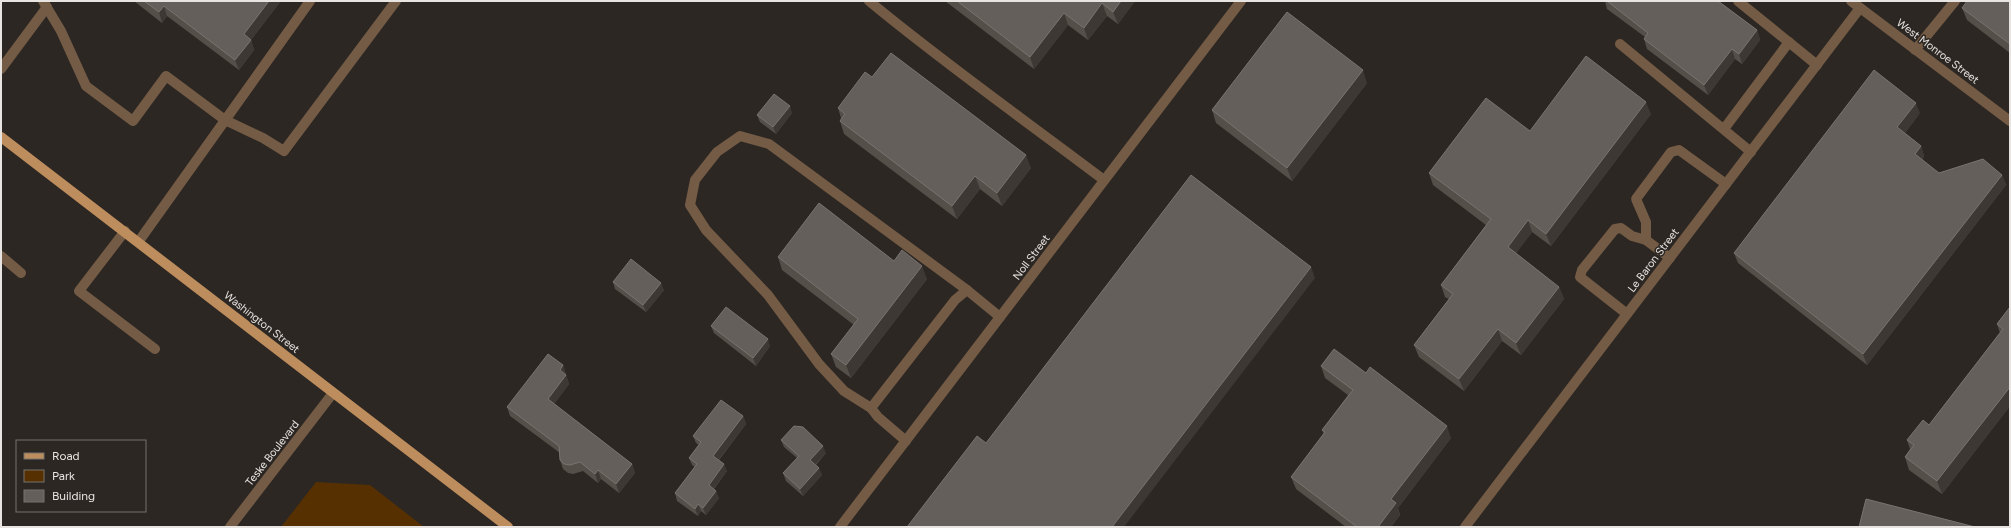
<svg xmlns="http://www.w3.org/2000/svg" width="2011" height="528" font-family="Figtree,sans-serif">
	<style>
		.green { fill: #563000 }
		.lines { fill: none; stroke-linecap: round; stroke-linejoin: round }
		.minor { stroke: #745b45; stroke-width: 10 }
		.major { stroke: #be8d5d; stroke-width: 10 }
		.wall { fill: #554f4a }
		.shaded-wall { fill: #3e3834 }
		.building { fill: #655f5b; stroke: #797470 }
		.labels { text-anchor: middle; stroke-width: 3; stroke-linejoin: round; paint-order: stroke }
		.street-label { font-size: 11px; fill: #e8e4e1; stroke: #2c2723 }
	</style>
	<rect width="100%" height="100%" fill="#2c2723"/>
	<path class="green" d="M316 482 370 485 424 527H281Z"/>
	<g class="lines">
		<g class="minor">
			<path d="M43 1 61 31 86 86 133 121 166 76 225 120 263 138 284 151 396 1"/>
			<path d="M869 1C945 64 1026 121 1104 180"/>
			<path d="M1738 1 1817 65"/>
			<path d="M1851 1 2010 121"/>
			<path d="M1620 44 1751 152"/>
			<path d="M1915 50 1955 1"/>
			<path d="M1 69 47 7"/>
			<path d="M1724 129 1789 42"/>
			<path d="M125 231 79 291 155 349"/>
			<path d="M1646 240V222L1636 199 1671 152 1679 150 1726 184"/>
			<path d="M139 241 310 1"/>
			<path d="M1 256 21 273"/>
			<path d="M1627 314 1580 277 1582 270 1615 229 1621 228 1632 236 1646 240 1670 258"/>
			<path d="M871 408 844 391 819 364 768 295 706 230 690 205 695 180 717 152 740 136 769 144 967 290"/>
			<path d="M906 441 878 417 871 408 955 300 967 290 1000 317"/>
			<path d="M230 527 333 393"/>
			<path d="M840 527 1241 1"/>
			<path d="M1465 527 1860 8"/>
		</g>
		<path class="major" d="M1 137 508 527"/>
	</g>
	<g class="wall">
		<path d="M134 1H281L251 40 254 50 239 70 167 16 162 23Z"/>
		<path d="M945 1H1135L1118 24 1107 16 1088 40 1068 25 1034 69Z"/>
		<path d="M1605 1H1718L1757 30 1760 40 1742 64 1735 59 1708 95 1647 49 1644 39 1645 37 1607 9Z"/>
		<path d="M2010 1V53L1967 20 1962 8Z"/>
		<path d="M872 77 1031 168 1002 206 980 189 957 219 844 134 840 121 841 118 838 108Z"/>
		<path d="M1367 83 1292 181 1216 123 1212 110Z"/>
		<path d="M792 113 776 134 760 122 757 115Z"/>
		<path d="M1920 113 1905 133 1921 146 1924 156 1922 160 1939 173 2002 175 2006 185 1867 365 1738 263 1734 253Z"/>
		<path d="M1651 114 1551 246 1532 232 1516 253 1559 287 1564 299 1521 355 1502 341 1464 391 1419 357 1414 345 1449 299 1445 297 1441 285 1486 225 1433 185 1429 173 1530 131Z"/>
		<path d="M778 257 927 279 851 378 836 367 831 354 854 325 782 270Z"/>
		<path d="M613 282 664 290 646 312 615 289Z"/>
		<path d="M2010 307V406L1942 494 1909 470 1905 457 1910 449 1907 440 1929 425 2000 333 1997 324Z"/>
		<path d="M711 326 770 346 756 366 714 333Z"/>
		<path d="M563 365 569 384 554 404 632 464 635 473 619 493 601 479 598 483 583 471 573 474 568 473 563 469 560 460V453L510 416 507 407Z"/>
		<path d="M1321 366 1451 438 1398 508 1400 515 1391 527H1346L1296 489 1291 477 1324 434 1322 430 1348 395 1325 378Z"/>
		<path d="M743 416 746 424 719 460 727 471 714 489 719 498 706 515 701 511 698 516 677 501 675 493 695 467 692 465 689 458 699 445 696 443 693 436Z"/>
		<path d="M781 440 826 453 816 465 822 475 803 496 786 481 783 473 797 458 784 447Z"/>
	</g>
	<g class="shaded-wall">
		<path d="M269 1H281L251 40 254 50 239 70 235 60 244 34Z"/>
		<path d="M1121 1H1135L1118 24 1113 12Z"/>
		<path d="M1102 3 1107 16 1088 40 1084 28Z"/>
		<path d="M164 6 167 16 162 23 159 12Z"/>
		<path d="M1064 13 1068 25 1034 69 1030 57Z"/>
		<path d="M1757 30 1760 40 1742 64 1739 54Z"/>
		<path d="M1732 49 1735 59 1708 95 1704 85Z"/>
		<path d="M1363 70 1367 83 1292 181 1287 168Z"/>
		<path d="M1646 102 1651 114 1551 246 1546 234Z"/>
		<path d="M1916 103 1920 113 1901 138 1897 127Z"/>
		<path d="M790 106 792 113 776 134 773 127Z"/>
		<path d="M1921 146 1924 156 1918 165 1915 154Z"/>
		<path d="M1026 155 1031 168 1002 206 997 193Z"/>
		<path d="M2002 175 2006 185 1867 365 1863 354Z"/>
		<path d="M975 176 980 189 957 219 952 206Z"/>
		<path d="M1528 220 1532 232 1512 259 1508 247Z"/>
		<path d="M922 266 927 279 851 378 846 365Z"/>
		<path d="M1311 267 1315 278 1124 527H1112Z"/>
		<path d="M661 283 664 290 646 312 643 305Z"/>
		<path d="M1559 287 1564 299 1521 355 1516 343Z"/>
		<path d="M1498 329 1502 341 1464 391 1459 379Z"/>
		<path d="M768 339 770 346 756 366 753 358Z"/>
		<path d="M563 365 569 384 551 408 548 399 560 370Z"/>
		<path d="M2010 387V406L1942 494 1937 481Z"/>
		<path d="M743 416 746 424 716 463 713 456Z"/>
		<path d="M1447 426 1451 438 1398 508 1400 515 1391 527H1378L1391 499Z"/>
		<path d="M823 446 826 453 813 467 810 460Z"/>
		<path d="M632 464 635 473 619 493 616 484Z"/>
		<path d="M724 464 727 471 711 492 709 485Z"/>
		<path d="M819 468 822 475 803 496 800 489Z"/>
		<path d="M598 470 601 479 598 483 595 474Z"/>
		<path d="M716 491 719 498 706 515 703 508Z"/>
		<path d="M698 504 701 511 698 516 695 509Z"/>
	</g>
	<g class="building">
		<path d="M144 1H269L244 34 251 40 235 60 164 6 159 12Z"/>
		<path d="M957 1H1121L1113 12 1102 3 1084 28 1064 13 1030 57Z"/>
		<path d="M1607 1H1718L1757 30 1739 54 1732 49 1704 85 1644 39 1648 33Z"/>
		<path d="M1967 1H2010V44L1962 8Z"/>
		<path d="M1287 12 1363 70 1287 168 1212 110Z"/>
		<path d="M891 53 1026 155 997 193 975 176 952 206 840 121 845 114 838 108 865 72 872 77Z"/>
		<path d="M1586 56 1646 102 1546 234 1528 220 1508 247 1559 287 1516 343 1498 329 1459 379 1414 345 1453 294 1441 285 1491 219 1429 173 1486 98 1530 131Z"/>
		<path d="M1874 70 1916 103 1897 127 1921 146 1915 154 1939 173 1983 159 2002 175 1863 354 1734 253Z"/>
		<path d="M774 94 790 106 773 127 757 115Z"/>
		<path d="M1191 175 1311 267 1112 527H907L977 436 986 443Z"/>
		<path d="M819 203 894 261 902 250 922 266 846 365 831 354 858 319 778 257Z"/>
		<path d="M631 259 661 283 643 305 613 282Z"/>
		<path d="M726 307 768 339 753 358 711 326Z"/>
		<path d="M2010 307V387L1937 481 1905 457 1914 445 1907 440 1923 420 1929 425 2003 329 1997 324Z"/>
		<path d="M1334 349 1366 373 1370 367 1447 426 1391 499 1396 503 1378 527H1357L1291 477 1325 432 1322 430 1353 390 1321 366Z"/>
		<path d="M548 354 563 365 560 370 566 375 548 399 632 464 616 484 598 470 595 474 580 462 570 465 564 464 560 460 559 446 507 407Z"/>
		<path d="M721 400 743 416 713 456 724 464 709 485 716 491 703 508 698 504 695 509 675 493 697 464 689 458 701 442 693 436Z"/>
		<path d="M794 426 803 427 823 446 810 460 819 468 800 489 783 473 799 456 781 440Z"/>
		<path d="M1866 499 1975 527H1859Z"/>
	</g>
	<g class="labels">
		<g class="street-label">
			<text transform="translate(1938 51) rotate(37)" y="4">West Monroe Street</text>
			<text transform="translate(1031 257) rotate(-53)" y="4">Noll Street</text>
			<text transform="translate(1653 260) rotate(-53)" y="4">Le Baron Street</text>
			<text transform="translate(262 322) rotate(38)" y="4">Washington Street</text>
			<text transform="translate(272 453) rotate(-52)" y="4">Teske Boulevard</text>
		</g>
	</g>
	<rect width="2011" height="528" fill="none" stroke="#e8e4e1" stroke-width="4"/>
	<rect x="16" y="440" width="130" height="72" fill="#2c2723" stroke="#77736f"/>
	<rect x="24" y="453" width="20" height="6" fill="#be8d5d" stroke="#77736f"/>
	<text x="52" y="460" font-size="12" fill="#e8e4e1">Road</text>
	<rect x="24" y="470" width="20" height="12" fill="#563000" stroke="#77736f"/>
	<text x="52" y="480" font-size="12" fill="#e8e4e1">Park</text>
	<rect x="24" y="490" width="20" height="12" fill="#655f5b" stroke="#77736f"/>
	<text x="52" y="500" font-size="12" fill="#e8e4e1">Building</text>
</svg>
